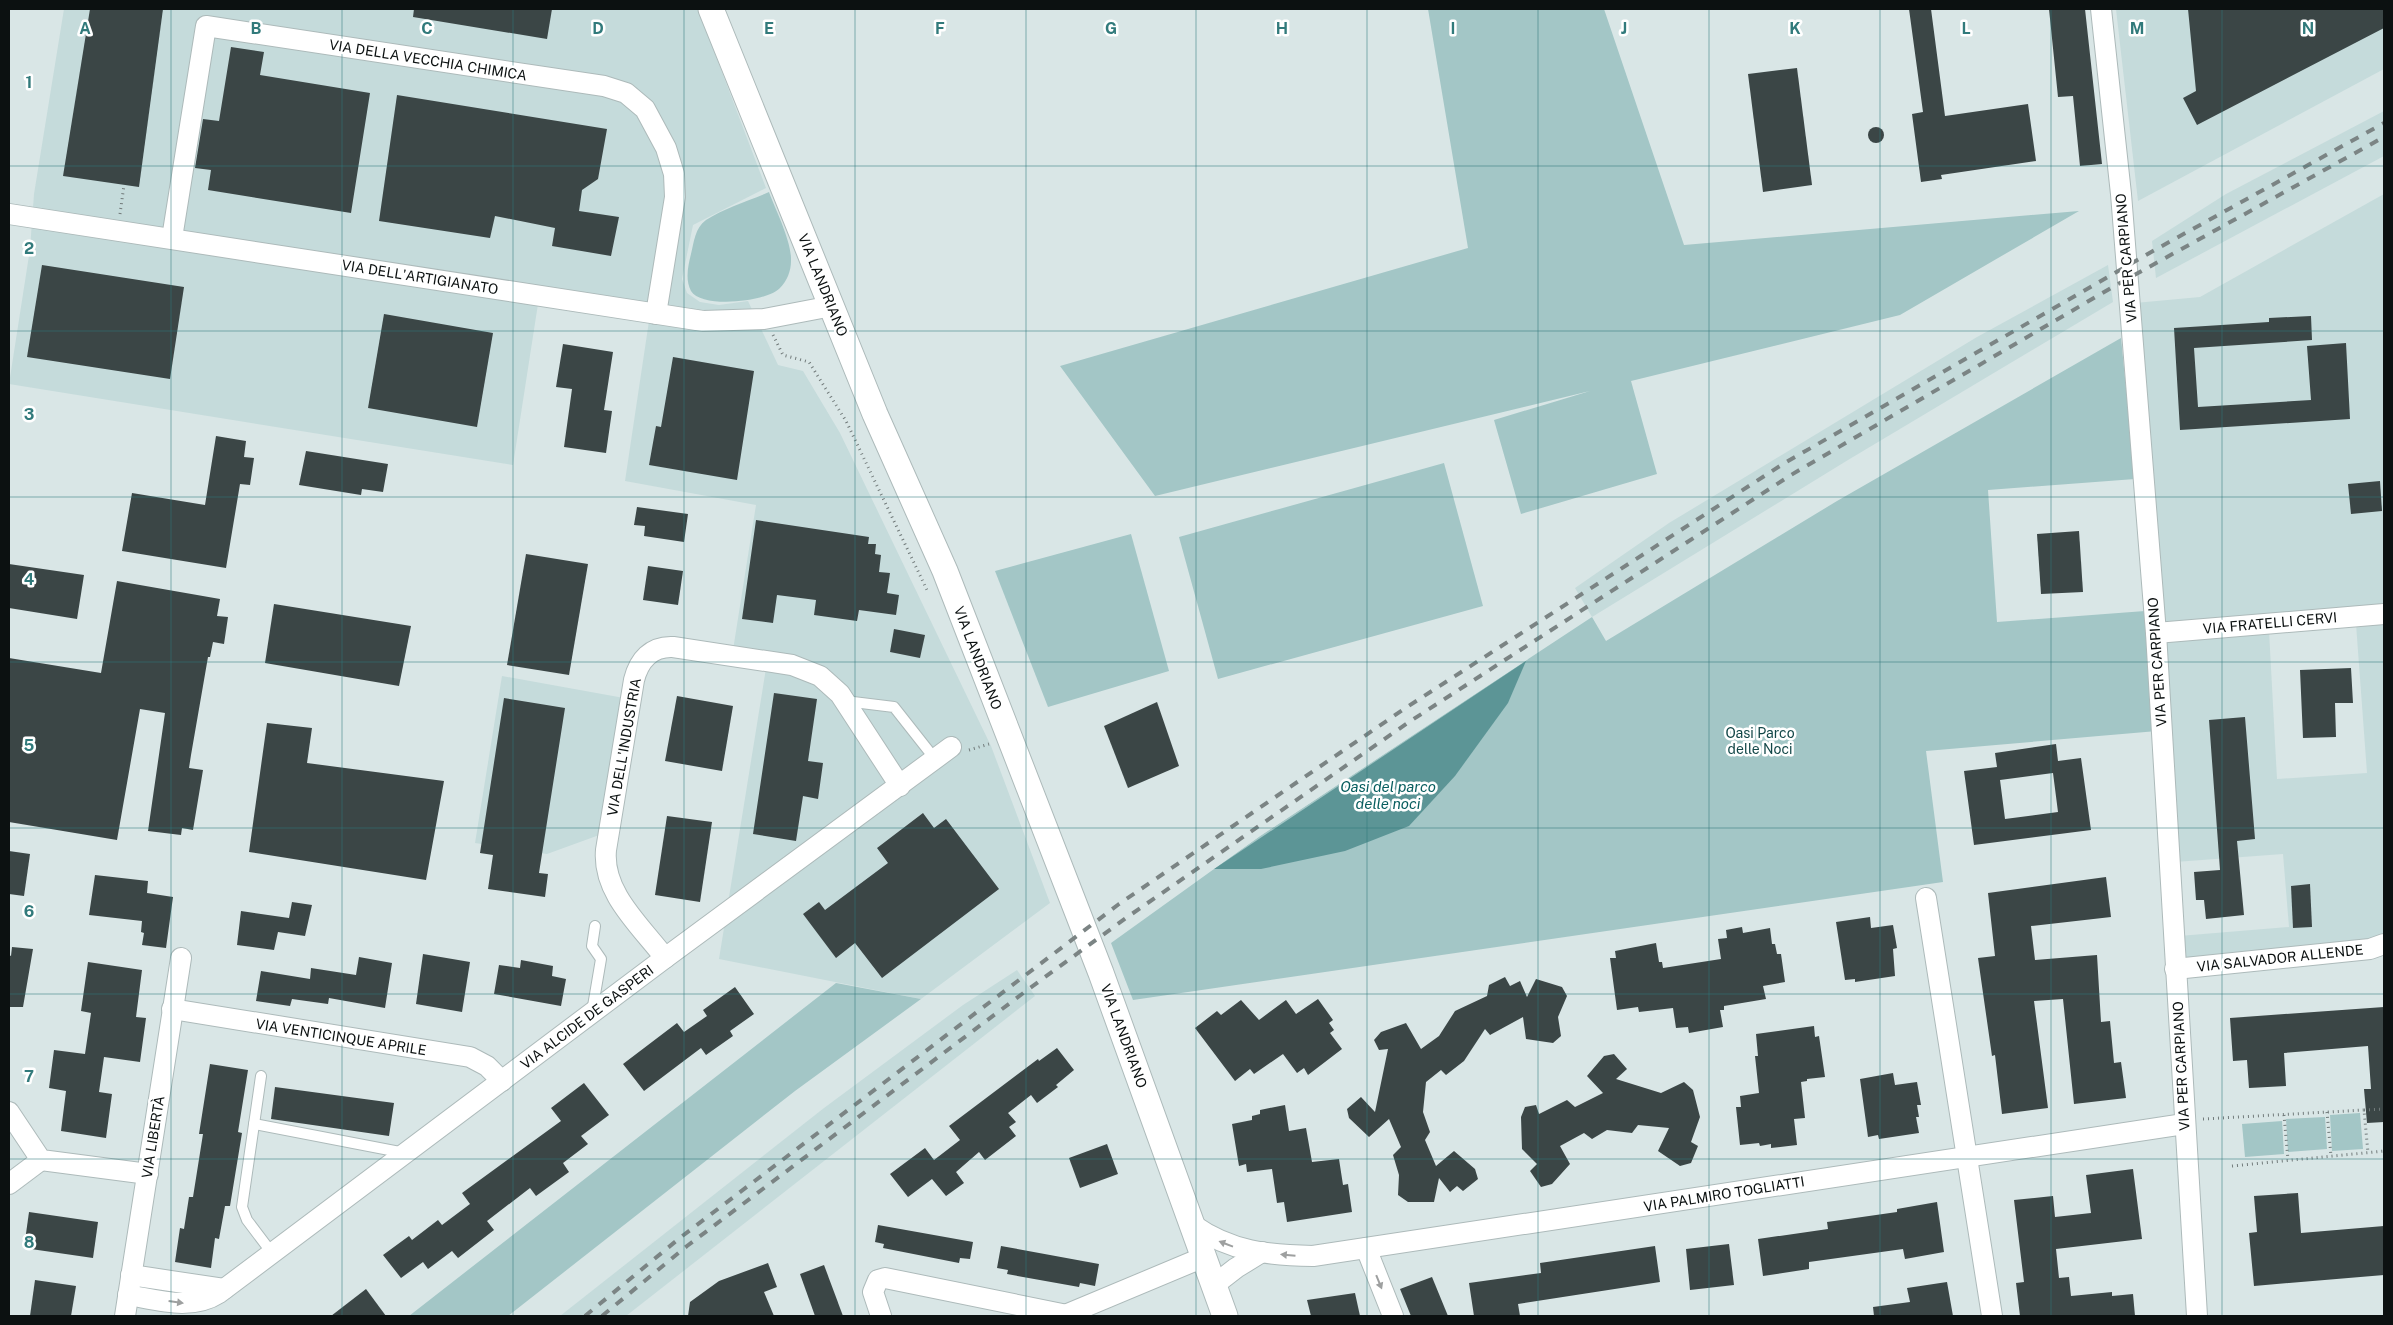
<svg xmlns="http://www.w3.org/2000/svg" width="2393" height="1325" font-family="'Public Sans',sans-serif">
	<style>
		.built { fill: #c5dbdb; fill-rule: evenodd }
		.green { fill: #a3c6c6 }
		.water { fill: #5c9596 }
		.pier { fill: #d9e6e6 }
		.building { fill: #3b4646; fill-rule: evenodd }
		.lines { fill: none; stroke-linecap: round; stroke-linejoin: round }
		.service-casing { stroke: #adbaba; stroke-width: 12 }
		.minor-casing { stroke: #adbaba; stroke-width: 22 }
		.tertiary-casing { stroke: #adbaba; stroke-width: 27 }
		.path { stroke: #727b7b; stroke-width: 3; stroke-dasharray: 1 4; stroke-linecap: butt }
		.service { stroke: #fff; stroke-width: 10 }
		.minor { stroke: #fff; stroke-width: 20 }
		.tertiary { stroke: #fff; stroke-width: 25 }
		.rail { stroke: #7b8484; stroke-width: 4; stroke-dasharray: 9 9; stroke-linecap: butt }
		.oneway { fill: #9ea0a0 }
		.grid { fill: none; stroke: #317a7b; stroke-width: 1; stroke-opacity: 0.55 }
		.labels { text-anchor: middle; stroke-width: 5; stroke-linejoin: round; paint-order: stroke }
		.street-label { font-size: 14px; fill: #0c1111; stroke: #fff }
		.park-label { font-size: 14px; fill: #124748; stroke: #fff }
		.water-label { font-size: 15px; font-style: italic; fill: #085e5f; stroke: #fff }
		.grid-label { font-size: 16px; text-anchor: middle; font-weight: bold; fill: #317a7b; stroke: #fff; stroke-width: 5; stroke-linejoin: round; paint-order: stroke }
	</style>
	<rect width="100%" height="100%" fill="#d9e6e6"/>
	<g class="built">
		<path d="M64 9H698L766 188 693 225 682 279 687 293 700 302 719 305 748 301 778 365 803 371 840 433 991 746 1050 903 921 999 719 959 768 656 733 650 756 505 625 481 649 321 538 304 513 465 9 384 30 249 34 194Z"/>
		<path d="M2116 9H2384V69L2138 201Z"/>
		<path d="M2384 111V156L2156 278 2152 241 2226 194Z"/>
		<path d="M2384 194V952L2181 974 2179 936 2289 927 2283 854 2175 862 2135 303 2200 297ZM2356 624 2367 773 2277 779 2269 631Z"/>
		<path d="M2108 265 2113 302 1848 460 1592 617 1575 588 1669 523 1977 337Z"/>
		<path d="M502 676 624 698 602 834 547 854 475 843Z"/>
		<path d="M1017 970 1035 996 626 1316H560L824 1108 963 1005Z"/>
	</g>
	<g class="green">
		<path d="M1428 9H1604L1684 245 2079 211 1900 315 1631 381 1657 474 1521 514 1494 420 1590 391 1155 496 1060 366 1468 248Z"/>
		<path d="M769 192C776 211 792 242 791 261 791 271 787 281 780 288 767 302 702 309 691 291 685 280 688 266 691 254 694 242 695 228 706 220 724 208 749 201 769 192Z"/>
		<path d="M2121 338 2135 479 1988 490 1997 622 2145 611 2157 731 1926 751 1943 882 1133 1000 1111 943 1260 836 1592 617 1606 641 1837 501Z"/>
		<path d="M1444 463 1483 606 1218 679 1179 537Z"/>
		<path d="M1131 534 1169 671 1048 707 995 571Z"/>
		<path d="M836 983 921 999 795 1091 508 1316H409Z"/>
		<path d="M2360 1113 2363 1149 2332 1151 2330 1115Z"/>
		<path d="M2325 1117 2327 1149 2288 1152 2286 1119Z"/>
		<path d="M2282 1121 2284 1154 2245 1157 2242 1124Z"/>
	</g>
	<path class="water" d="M1526 661 1508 703 1455 776 1409 826 1345 851 1261 869H1214Z"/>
	<path class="pier" d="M1524 658 1528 659 1260 836 1212 870 1213 867Z"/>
	<g class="building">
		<path d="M90 9H163L139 187 63 176Z"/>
		<path d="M414 9H552L547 39 413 17Z"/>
		<path d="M1909 9H1931L1945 116 2028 104 2036 161 1941 175 1942 179 1921 182 1912 114 1923 112Z"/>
		<path d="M2049 9H2085L2102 164 2080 166 2073 96 2058 97Z"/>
		<path d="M2188 9H2384V28L2197 125 2183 98 2196 91Z"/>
		<path d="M231 47 264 52 260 75 370 93 351 213 208 190 211 170 195 168 203 119 219 121Z"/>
		<path d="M1797 68 1812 185 1763 192 1748 74Z"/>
		<path d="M397 95 607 129 598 179 582 190 579 211 619 217 611 256 552 246 555 228 495 216 490 238 379 221Z"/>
		<circle cx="1876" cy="135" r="8"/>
		<path d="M42 265 184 287 170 379 27 357Z"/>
		<path d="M384 314 493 333 477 427 368 408Z"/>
		<path d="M2311 316 2312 340 2194 348 2198 407 2311 400 2307 346 2346 343 2350 419 2180 430 2174 328 2269 322V318Z"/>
		<path d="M563 344 613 352 604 410 612 411 606 453 564 447 572 389 556 387Z"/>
		<path d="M673 357 754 371 737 480 649 465 656 426 661 427Z"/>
		<path d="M216 436 246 441 244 457 254 458 250 485 240 484 226 568 122 551 132 493 205 505Z"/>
		<path d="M306 451 388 464 383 492 362 489 361 495 299 485Z"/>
		<path d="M2380 481 2382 511 2351 514 2348 484Z"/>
		<path d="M637 507 688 514 684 542 644 536 645 526 634 525Z"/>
		<path d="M756 520 869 537 868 544H876L875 554 881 555 879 572 890 573 887 593 899 595 896 615 859 610 857 621 814 615 816 600 777 595 773 623 742 619Z"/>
		<path d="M2079 531 2083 592 2041 594 2037 534Z"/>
		<path d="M526 554 588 564 569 675 507 665Z"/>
		<path d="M9 564 84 575 77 619 9 608Z"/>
		<path d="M648 566 683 571 678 605 643 600Z"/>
		<path d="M117 581 220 599 217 616 228 617 224 644 213 642 210 657H208L191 755 189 768 203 770 193 830 182 828 181 835 148 831 165 713 140 709 117 840 9 822V658L101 673Z"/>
		<path d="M274 604 411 626 399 686 265 663Z"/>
		<path d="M894 629 925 635 920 658 890 652Z"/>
		<path d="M2351 668 2353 703H2335L2336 737 2303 738 2300 670Z"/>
		<path d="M774 693 817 699 808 761 823 763 818 799 803 796 796 841 753 834Z"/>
		<path d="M677 696 733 706 722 771 665 761Z"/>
		<path d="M504 698 565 708 539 873 548 874 545 897 488 889 493 855 480 853Z"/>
		<path d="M1157 702 1179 766 1128 788 1104 726Z"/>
		<path d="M2245 717 2255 839 2237 841 2244 915 2206 919 2204 900H2196L2194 872 2220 870 2209 720Z"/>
		<path d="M267 723 312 728 307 763 444 781 426 880 249 852Z"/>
		<path d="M2056 744 2058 761 2081 758 2091 830 1974 845 1964 771 1997 767 1995 753ZM2053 773 2058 812 2005 819 2000 780Z"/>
		<path d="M923 813 934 828 946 819 999 889 882 978 855 943 836 958 803 914 819 902 825 910 888 863 877 848Z"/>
		<path d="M667 816 712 822 700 902 655 895Z"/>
		<path d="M9 851 30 854 24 896 9 894Z"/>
		<path d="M95 875 148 881 147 893 173 897 166 948 142 945 144 933 141 932 142 921 89 915Z"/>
		<path d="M2106 877 2111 917 2031 926 2035 960 2097 955 2101 1022 2110 1021 2114 1063 2121 1062 2126 1098 2074 1104 2063 999 2034 1001 2048 1108 2002 1114 1995 1055 1992 1056 1978 958 1995 956 1988 893Z"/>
		<path d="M2310 884 2312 927 2293 928 2291 886Z"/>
		<path d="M292 902 312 905 305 936 278 932 274 950 237 945 241 911 289 918Z"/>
		<path d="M1870 917 1871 928 1893 925 1897 948 1893 949 1895 976 1855 982V979L1845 980 1836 922Z"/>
		<path d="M1742 927 1743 933 1770 928 1772 944H1775L1777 954H1781L1785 982 1763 986 1766 999 1724 1006V1010H1720L1723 1027 1689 1033 1688 1027 1676 1028 1673 1008 1639 1012 1638 1007 1617 1010 1610 958H1616L1615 951 1656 943 1659 962H1662L1663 968 1721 959 1718 939 1727 938 1726 930Z"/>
		<path d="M12 947 33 949 23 1007H9V955L11 956Z"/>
		<path d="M423 954 470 962 462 1012 416 1004Z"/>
		<path d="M359 957 392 963 385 1008 329 998 328 1004 292 999 290 1006 256 1001 261 971 310 979 311 968 356 975Z"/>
		<path d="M521 960 553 966 552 976 566 979 561 1006 494 994 499 965 520 968Z"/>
		<path d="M88 962 142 970 136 1017 146 1018 140 1062 104 1057 99 1092 112 1094 106 1138 61 1131 66 1091 49 1088 54 1050 85 1054 91 1013 81 1011Z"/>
		<path d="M1505 977 1510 986 1520 981 1527 997 1536 979 1562 987 1567 996 1558 1017 1561 1036 1553 1043 1526 1039 1523 1017 1490 1035 1485 1029 1464 1061 1446 1075 1441 1070 1426 1082 1423 1112 1430 1132 1425 1140 1436 1166 1454 1151 1475 1169 1478 1179 1463 1191 1457 1186 1450 1192 1439 1178 1434 1202H1408L1398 1195 1399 1175 1393 1155 1401 1147 1389 1119 1369 1137 1349 1118 1347 1109 1361 1097 1375 1112 1388 1049 1379 1050 1374 1040 1381 1032 1406 1023 1421 1049 1439 1036 1455 1011 1487 996 1489 985Z"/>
		<path d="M735 987 754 1014 730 1031 733 1036 706 1055 701 1048 644 1091 623 1064 677 1023 684 1032 707 1016 703 1010Z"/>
		<path d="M1318 999 1333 1020 1329 1023 1334 1030 1330 1033 1342 1049 1308 1075 1304 1068 1297 1073 1283 1054 1254 1074 1250 1069 1235 1081 1195 1028 1217 1011 1221 1015 1241 1000 1259 1020 1286 1000 1296 1014Z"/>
		<path d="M2384 1007V1122L2367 1123 2364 1089H2371L2368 1046 2284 1053 2286 1086 2249 1088 2247 1060 2233 1061 2230 1018Z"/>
		<path d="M1814 1026 1815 1037 1819 1036 1825 1077 1807 1079V1081L1801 1082 1805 1118 1794 1119 1797 1145 1771 1148V1144L1760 1146 1759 1143 1740 1145 1736 1107H1741L1740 1096 1759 1093 1755 1056H1758L1756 1034Z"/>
		<path d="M1057 1048 1074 1070 1056 1085 1058 1087 1037 1103 1031 1095 1008 1113 1016 1122 1009 1127 1016 1136 985 1160 979 1152 956 1172 964 1183 946 1196 932 1179 908 1197 890 1174 925 1148 934 1160 960 1140 949 1126 1038 1059 1039 1061Z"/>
		<path d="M1614 1054 1627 1069 1616 1079 1661 1093 1684 1082 1693 1090 1700 1117 1691 1142 1698 1146 1691 1163 1680 1166 1658 1151 1669 1128 1638 1125 1632 1133 1607 1130 1592 1139 1584 1133 1560 1146 1570 1164 1552 1184 1541 1187 1530 1171 1537 1164 1522 1149 1521 1117 1525 1107 1536 1105 1539 1114 1567 1100 1575 1107 1603 1093 1587 1076 1604 1056Z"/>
		<path d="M210 1064 248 1070 238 1132 242 1133 230 1206H225L219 1239 215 1238 211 1268 175 1262 180 1228 184 1229 189 1197H193L203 1134H199Z"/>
		<path d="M1893 1073 1895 1085 1917 1082 1921 1105H1917L1919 1117H1916L1919 1133 1879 1139 1878 1135 1868 1137 1860 1079Z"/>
		<path d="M584 1083 609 1115 581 1136 588 1144 563 1163 569 1172 536 1196 530 1188 487 1221 494 1230 458 1258 452 1251 428 1269 423 1262 401 1278 383 1255 409 1236 412 1240 438 1220 442 1225 470 1204 462 1193 561 1121 551 1108Z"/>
		<path d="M275 1087 394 1103 389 1136 271 1119Z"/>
		<path d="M1285 1105 1289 1131 1306 1128 1312 1162 1339 1159 1343 1185 1348 1184 1352 1212 1287 1222 1284 1202 1277 1203 1272 1169 1247 1172 1246 1164 1239 1166 1232 1124 1252 1120V1116L1260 1114V1110Z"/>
		<path d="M1107 1144 1118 1174 1080 1188 1069 1158Z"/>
		<path d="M2133 1169 2142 1239 2056 1249 2059 1278 2069 1277 2071 1296 2112 1292V1296L2133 1294 2135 1316H2020L2016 1283 2024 1282 2014 1200 2053 1196 2055 1217 2091 1213 2086 1175Z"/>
		<path d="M2298 1193 2301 1233 2384 1226V1275L2254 1286 2249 1233 2257 1232 2254 1196Z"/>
		<path d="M1937 1202 1944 1252 1905 1259 1903 1249 1809 1262V1269L1763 1276 1758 1239 1828 1229 1827 1222 1897 1212V1209Z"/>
		<path d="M29 1212 98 1222 93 1258 24 1248Z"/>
		<path d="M878 1225 973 1242 970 1259 960 1258 959 1263 883 1248 884 1244 875 1242Z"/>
		<path d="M1729 1244 1734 1285 1690 1290 1686 1249Z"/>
		<path d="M1001 1246 1099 1264 1095 1286 1080 1283 1079 1287 1007 1274 1008 1270 997 1268Z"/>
		<path d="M1655 1246 1660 1282 1518 1304 1520 1316H1474L1469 1283 1541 1273 1540 1263Z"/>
		<path d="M768 1263 777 1287 764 1292 774 1316H688L690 1302 719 1281Z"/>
		<path d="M824 1265 843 1316H815L800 1274Z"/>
		<path d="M1432 1277 1448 1316H1411L1400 1289Z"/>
		<path d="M35 1280 76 1286 71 1316H30Z"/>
		<path d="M1947 1282 1953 1316H1874L1873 1307 1910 1302 1907 1288Z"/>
		<path d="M366 1289 386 1316H331Z"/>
		<path d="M1355 1293 1360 1316H1311L1307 1300Z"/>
	</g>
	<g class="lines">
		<g class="service-casing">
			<g id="service">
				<path d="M845 701 894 707 935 759"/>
				<path d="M592 1012 601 959 592 946 595 926"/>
				<path d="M261 1076 242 1207 247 1220 272 1253"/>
				<path d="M254 1124 405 1153"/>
			</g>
		</g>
		<g class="minor-casing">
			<g id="minor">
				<path d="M2101 9 2121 194 2156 633 2197 1316"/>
				<path d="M9 214 703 321 764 319 832 306"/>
				<path d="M172 238 206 26 604 86 626 93 645 109 666 148 674 174 675 197 656 314"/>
				<path d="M2156 633 2384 614"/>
				<path d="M1926 898 1992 1316"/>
				<path d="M665 958C641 926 602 893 606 850L634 680C639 660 651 646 673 647L792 665 820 676 840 694 900 786"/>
				<path d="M2175 969 2370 949 2384 944"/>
				<path d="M172 1009 470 1057 487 1066 502 1081"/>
				<path d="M9 1112 41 1160 148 1174"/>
				<path d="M9 1184 41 1160"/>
				<path d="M1193 1225C1231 1252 1268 1255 1313 1256L2184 1124"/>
				<path d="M1366 1248 1393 1316"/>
				<path d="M131 1275 224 1289"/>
				<path d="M1214 1285 1236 1268 1262 1252"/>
				<path d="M128 1295C158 1300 191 1311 219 1293L665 958 951 747"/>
				<path d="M125 1316 181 958"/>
				<path d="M881 1316 873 1292 878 1280 885 1278 1067 1315"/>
				<path d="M1063 1316 1204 1257"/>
			</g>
		</g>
		<g class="tertiary-casing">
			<path id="tertiary" d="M711 9 875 414 945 571 1101 973 1225 1316"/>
		</g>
		<g class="path">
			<path d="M120 214 124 185"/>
			<path d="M773 335 783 355 809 362 846 421 927 590"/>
			<path d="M969 750 989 744"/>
			<path d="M2364 1110 2384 1109"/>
			<path d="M2327 1112 2331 1156"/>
			<path d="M2284 1115 2288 1160"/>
			<path d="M2203 1119 2364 1110 2368 1153"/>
			<path d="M2232 1166 2384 1151"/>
		</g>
		<use href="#service" class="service"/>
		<use href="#minor" class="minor"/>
		<use href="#tertiary" class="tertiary"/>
		<g class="rail">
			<path d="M585 1316 681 1237 1119 904 1404 709 1783 464 2153 251 2384 123"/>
			<path d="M602 1316 687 1246 1030 988 1126 918 1409 722 1791 475 2111 288 2384 137"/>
		</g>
	</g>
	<defs><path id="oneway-solid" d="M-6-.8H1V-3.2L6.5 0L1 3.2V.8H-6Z" transform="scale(1.25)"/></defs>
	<g class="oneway">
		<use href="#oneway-solid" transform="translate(1226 1244) rotate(-159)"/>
		<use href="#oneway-solid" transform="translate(1288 1255) rotate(-175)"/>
		<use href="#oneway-solid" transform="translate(1379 1282) rotate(68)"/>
		<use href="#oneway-solid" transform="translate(176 1302) rotate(8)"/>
	</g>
	<path class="grid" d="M171 9V1316M342 9V1316M513 9V1316M684 9V1316M855 9V1316M1026 9V1316M1196 9V1316M1367 9V1316M1538 9V1316M1709 9V1316M1880 9V1316M2051 9V1316M2222 9V1316M9 166H2384M9 331H2384M9 497H2384M9 662H2384M9 828H2384M9 994H2384M9 1159H2384"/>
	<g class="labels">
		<g class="street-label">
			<text transform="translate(428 60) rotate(9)" y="5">VIA DELLA VECCHIA CHIMICA</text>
			<text transform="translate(2126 258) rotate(-95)" y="5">VIA PER CARPIANO</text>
			<text transform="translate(420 277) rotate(9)" y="5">VIA DELL'ARTIGIANATO</text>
			<text transform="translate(823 285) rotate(68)" y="5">VIA LANDRIANO</text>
			<text transform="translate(2270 623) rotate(-5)" y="5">VIA FRATELLI CERVI</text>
			<text transform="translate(978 658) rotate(69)" y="5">VIA LANDRIANO</text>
			<text transform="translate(2157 662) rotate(-94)" y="5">VIA PER CARPIANO</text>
			<text transform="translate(624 747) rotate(-80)" y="5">VIA DELL'INDUSTRIA</text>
			<text transform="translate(2280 958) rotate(-6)" y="5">VIA SALVADOR ALLENDE</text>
			<text transform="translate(587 1017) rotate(-37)" y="5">VIA ALCIDE DE GASPERI</text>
			<text transform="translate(1124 1036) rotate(70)" y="5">VIA LANDRIANO</text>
			<text transform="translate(341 1037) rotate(9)" y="5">VIA VENTICINQUE APRILE</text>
			<text transform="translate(2181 1066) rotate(-93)" y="5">VIA PER CARPIANO</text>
			<text transform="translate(153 1137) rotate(-81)" y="5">VIA LIBERTÀ</text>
			<text transform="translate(1724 1194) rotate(-9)" y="5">VIA PALMIRO TOGLIATTI</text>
		</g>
		<g class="park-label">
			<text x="1760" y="738">Oasi Parco<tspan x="1760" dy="16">delle Noci</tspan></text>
		</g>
		<g class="water-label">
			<text x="1388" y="792">Oasi del parco<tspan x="1388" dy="17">delle noci</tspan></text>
		</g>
	</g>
	<g class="grid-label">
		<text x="85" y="34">A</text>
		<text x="256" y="34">B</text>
		<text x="427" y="34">C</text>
		<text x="598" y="34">D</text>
		<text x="769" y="34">E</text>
		<text x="940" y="34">F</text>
		<text x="1111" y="34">G</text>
		<text x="1282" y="34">H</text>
		<text x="1453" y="34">I</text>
		<text x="1624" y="34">J</text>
		<text x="1795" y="34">K</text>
		<text x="1966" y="34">L</text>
		<text x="2137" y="34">M</text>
		<text x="2308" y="34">N</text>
		<text x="29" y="88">1</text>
		<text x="29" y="254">2</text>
		<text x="29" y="420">3</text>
		<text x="29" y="585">4</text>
		<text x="29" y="751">5</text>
		<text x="29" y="917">6</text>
		<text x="29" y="1082">7</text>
		<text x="29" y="1248">8</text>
	</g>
	<rect width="2393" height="1325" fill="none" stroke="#0c1111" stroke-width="20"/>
</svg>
